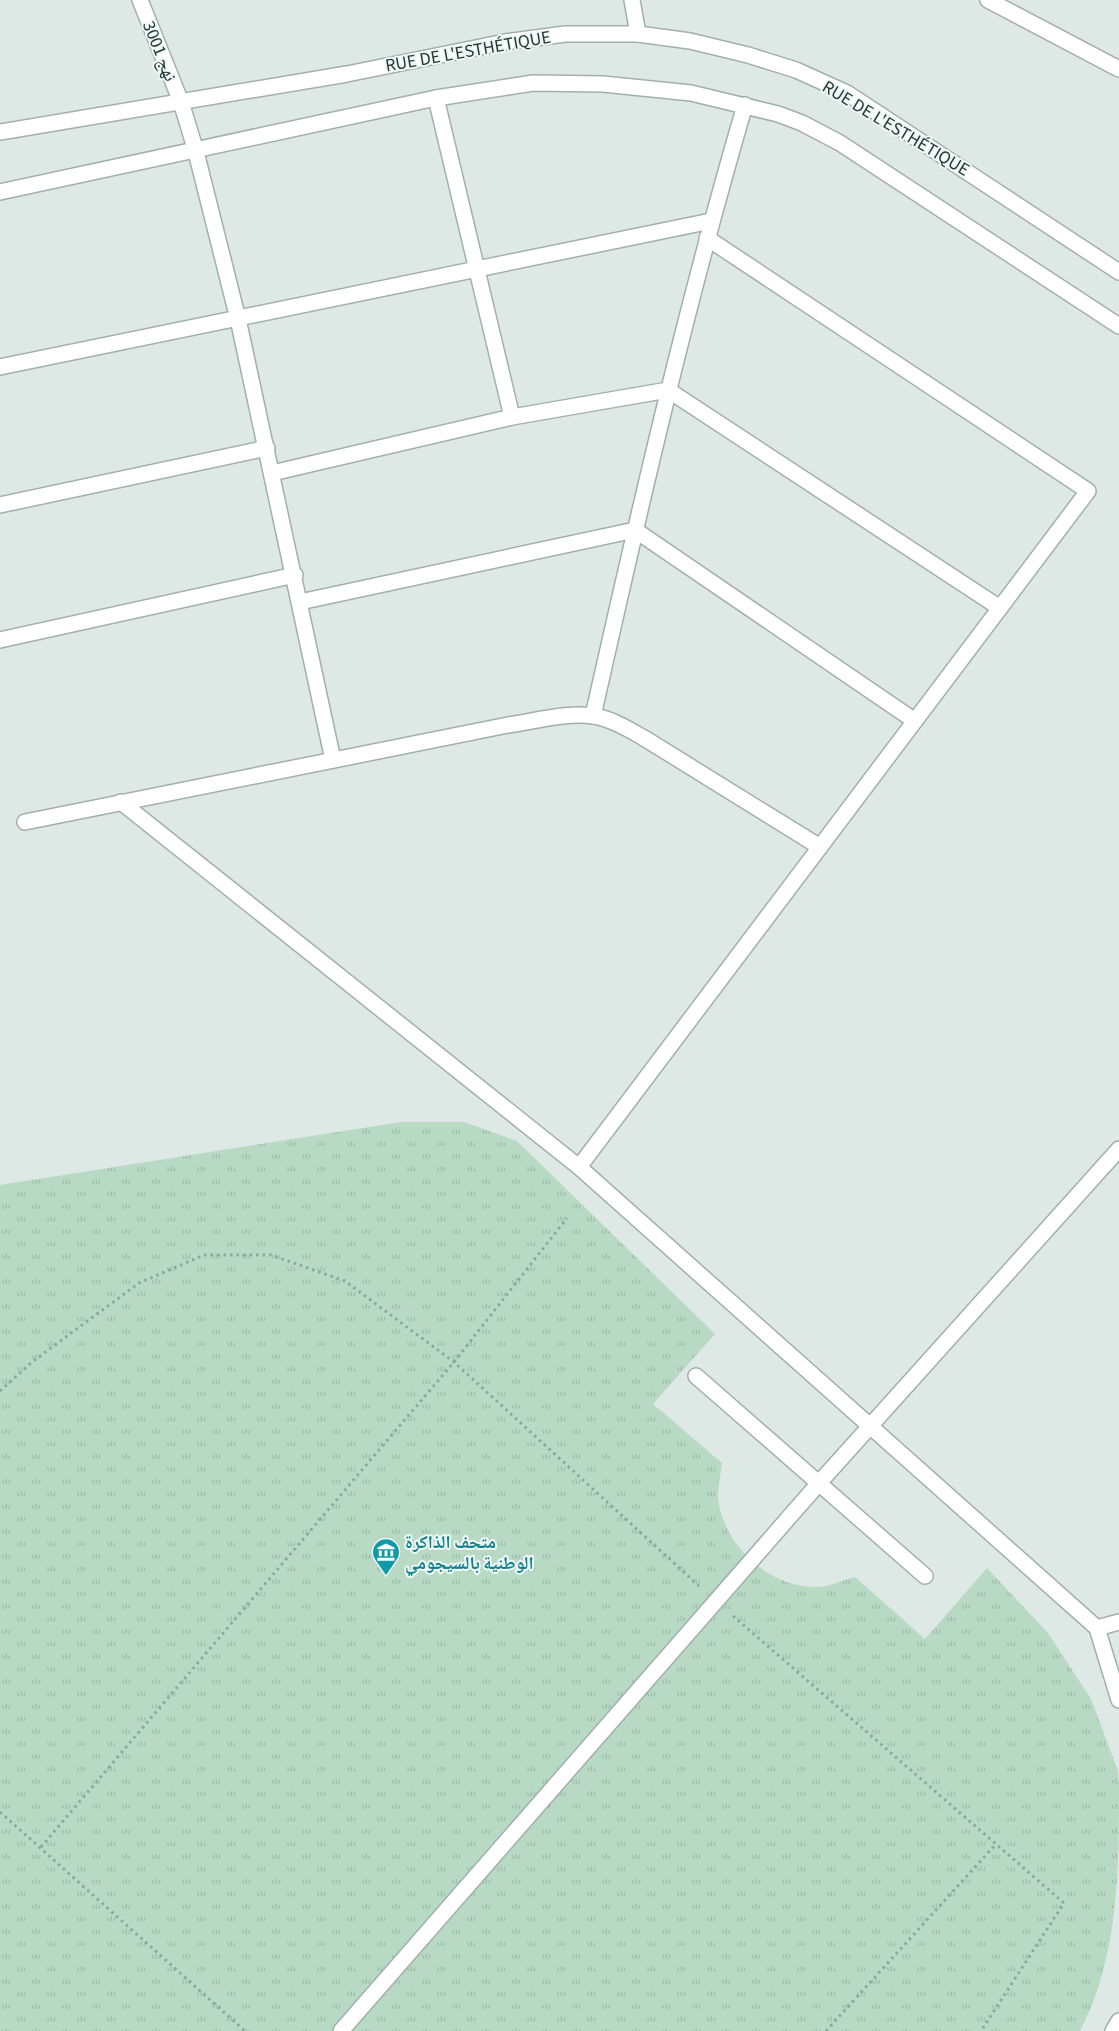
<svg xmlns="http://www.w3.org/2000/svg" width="1119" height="2031" font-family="'Source Sans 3','Noto Naskh Arabic',sans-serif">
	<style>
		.grass { fill: url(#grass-tufts) }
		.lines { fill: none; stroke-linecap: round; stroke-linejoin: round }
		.minor-casing { stroke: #a2b0ac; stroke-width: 18 }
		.path { stroke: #80aba1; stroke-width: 3; stroke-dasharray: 2.5 4; stroke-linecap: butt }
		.minor { stroke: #fff; stroke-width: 15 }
		.labels { text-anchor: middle; stroke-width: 4; stroke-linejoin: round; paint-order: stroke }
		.street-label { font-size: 18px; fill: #213834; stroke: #eef6f3 }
		.culture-label { font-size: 18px; font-weight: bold; fill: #0d838f; stroke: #eef6f3; text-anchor: start }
	</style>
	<defs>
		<pattern id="grass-tufts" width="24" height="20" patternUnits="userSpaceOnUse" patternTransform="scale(1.25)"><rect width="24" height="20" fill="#b8dac4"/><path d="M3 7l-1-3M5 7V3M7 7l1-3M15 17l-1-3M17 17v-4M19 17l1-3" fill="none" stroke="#9ebca9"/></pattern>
	</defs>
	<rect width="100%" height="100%" fill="#dee9e5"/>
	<path class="grass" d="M401 1122H464L517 1141 715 1334 653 1404 722 1463C721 1474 718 1487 718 1498 723 1545 770 1589 818 1587 829 1587 843 1580 855 1577L925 1639 987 1568 1048 1633 1091 1699 1118 1771 1119 1785C1119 1870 1119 1957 1080 2031H0V1185Z"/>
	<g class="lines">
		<g class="minor-casing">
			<g id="minor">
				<path d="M140 0 181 102 195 148 238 319 333 760"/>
				<path d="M632 0 638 34"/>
				<path d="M988 0 1119 69"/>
				<path d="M436 98 512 417"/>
				<path d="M0 132 347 74 505 42 565 34H638L690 41 748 55 796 70 847 93 1119 272"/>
				<path d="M0 192 436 98 533 83 603 84 691 93 778 114 802 123 840 143 1119 326"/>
				<path d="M0 367 711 221"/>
				<path d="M272 473 512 417 668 390 1000 608"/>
				<path d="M0 505 267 448"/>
				<path d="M300 602 635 530 915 721"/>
				<path d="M0 640 295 575"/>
				<path d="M593 716C639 511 686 306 745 105"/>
				<path d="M121 802 579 1167 1097 1628 1119 1700"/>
				<path d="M25 822 508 725C536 721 566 712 594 716 612 719 628 729 644 738L820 847"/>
				<path d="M579 1167 1088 491 707 238"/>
				<path d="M696 1376 925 1576"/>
				<path d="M1097 1628 1119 1622"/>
				<path d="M341 2031 819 1483 1119 1149"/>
				<path d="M1113 2031 1119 2021"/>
			</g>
		</g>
		<g class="path">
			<path d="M0 1391 32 1362 139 1283 204 1255H271L345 1281 454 1362 699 1586"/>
			<path d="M733 1616 1064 1903 981 2031"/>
			<path d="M0 1812 245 2031"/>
			<path d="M41 1847 454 1362 567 1218"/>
			<path d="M826 2031 996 1844"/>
		</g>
		<use href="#minor" class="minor"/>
	</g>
	<defs>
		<g id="museum-pin" transform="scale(1.4375)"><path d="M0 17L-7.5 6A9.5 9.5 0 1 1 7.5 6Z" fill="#0f9aa8" stroke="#eef6f3"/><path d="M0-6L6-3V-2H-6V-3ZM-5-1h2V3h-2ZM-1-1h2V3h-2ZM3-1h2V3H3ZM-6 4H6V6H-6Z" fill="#fff"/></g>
	</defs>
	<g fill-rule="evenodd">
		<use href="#museum-pin" x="386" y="1552"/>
	</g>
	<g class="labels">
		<g class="street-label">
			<text transform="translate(160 51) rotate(68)" y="6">نهج 3001</text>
			<text transform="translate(468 51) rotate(-10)" y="6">RUE DE L'ESTHÉTIQUE</text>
			<text transform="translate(896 128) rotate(31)" y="6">RUE DE L'ESTHÉTIQUE</text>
		</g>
		<g class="culture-label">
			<text x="405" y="1548">متحف الذاكرة<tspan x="405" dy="21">الوطنية بالسيجومي</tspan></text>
		</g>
	</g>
</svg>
